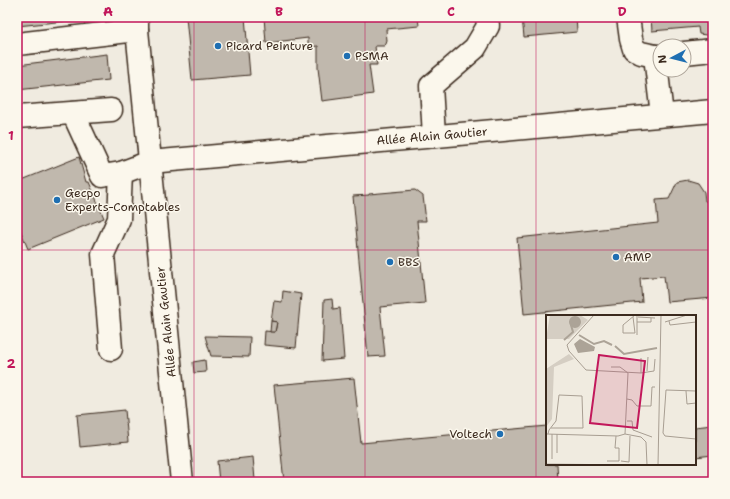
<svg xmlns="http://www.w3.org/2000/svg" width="730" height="499" font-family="'Shantell Sans',sans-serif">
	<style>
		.building { fill: #c0b8ad; stroke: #3b2a1e }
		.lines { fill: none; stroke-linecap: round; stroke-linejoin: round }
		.minor-casing { stroke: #3b2a1e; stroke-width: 25 }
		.minor { stroke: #fbf7ec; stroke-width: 22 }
		.grid { fill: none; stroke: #c2185b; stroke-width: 1; stroke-opacity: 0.55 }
		.poi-dot { fill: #1f6fb2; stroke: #fbf7ec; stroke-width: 1.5 }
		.labels { text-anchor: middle; stroke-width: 3; stroke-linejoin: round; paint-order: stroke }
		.poi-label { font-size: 12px; fill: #3b2a1e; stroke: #fbf7ec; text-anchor: start }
		.street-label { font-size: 12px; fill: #3b2a1e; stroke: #fbf7ec }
		.inset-river { fill: none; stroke: #aca397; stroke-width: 2 }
		.inset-road { fill: none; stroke: #a89e92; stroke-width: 1 }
		.view { fill: #c2185b; fill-opacity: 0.15; stroke: #c2185b; stroke-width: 2 }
		.inset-edge { fill: none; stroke: #3b2a1e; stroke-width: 2 }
		.neatline { fill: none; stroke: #c2185b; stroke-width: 1.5 }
		.grid-label { font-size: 13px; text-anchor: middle; font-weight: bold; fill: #c2185b }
	</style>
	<rect width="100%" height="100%" fill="#f0ebe0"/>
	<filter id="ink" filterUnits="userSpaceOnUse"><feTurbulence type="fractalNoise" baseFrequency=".025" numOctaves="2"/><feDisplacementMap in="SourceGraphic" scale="8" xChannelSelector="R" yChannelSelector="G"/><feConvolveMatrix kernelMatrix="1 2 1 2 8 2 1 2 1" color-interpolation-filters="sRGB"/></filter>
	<g filter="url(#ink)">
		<g class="building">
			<path d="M17 17H106L17 26Z"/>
			<path d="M186 17H245L250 75 192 80Z"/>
			<path d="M264 17H418L419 26 386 29 387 41 386 44 384 46H375L377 65H369L373 94 322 101 318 68V46L308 47V38L266 43Z"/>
			<path d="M522 17H576L577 32 524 37Z"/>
			<path d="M651 17H713V36L699 34 698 27 652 31Z"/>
			<path d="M107 54 109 80 17 90V65Z"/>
			<path d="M79 157 86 182H89L104 218 28 249 17 222V182Z"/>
			<path d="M688 180 698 183 704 192 705 201 710 202V218H713V298L667 302 664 276 640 278 642 302 524 314 517 238 658 223 656 200 669 199 677 182Z"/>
			<path d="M415 190 423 196 426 221H417L425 303 380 307 385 356 368 357 353 196 369 195V194Z"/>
			<path d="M283 291 301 294 296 348 264 345 265 331 275 332 277 322 271 321 274 301 282 302Z"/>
			<path d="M332 299 333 309 340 308 344 359 322 361 324 300Z"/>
			<path d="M271 321 277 322 275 332H270Z"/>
			<path d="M205 336 250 337 249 357 211 356Z"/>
			<path d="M205 360 206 372 194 373 193 362Z"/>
			<path d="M354 378 361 443 547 426V464H557L558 482H284L274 385Z"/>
			<path d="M125 410 128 442 80 447 77 415Z"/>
			<path d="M713 425V455L695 457V427Z"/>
			<path d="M253 457 255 480H252V482H219L217 461Z"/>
			<path d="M53 479V482H17Z"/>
		</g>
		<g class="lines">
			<g class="minor-casing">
				<g id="minor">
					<path d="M134 17 137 24V30L182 482"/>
					<path d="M628 17 631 39 634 49 641 53 655 56"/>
					<path d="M17 44 137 30"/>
					<path d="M684 53 713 50"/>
					<path d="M660 56H655L662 115"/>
					<path d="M73 113 102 176 121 173"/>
					<path d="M17 117 111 110"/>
					<path d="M434 136 431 86 475 48 488 26 487 17"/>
					<path d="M111 349 103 254 119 219 121 173 150 162 713 111"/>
				</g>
			</g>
			<use href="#minor" class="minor"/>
		</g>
	</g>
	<path class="grid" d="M194 17V482M365 17V482M536 17V482M17 250H713"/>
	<g class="poi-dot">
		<circle cx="218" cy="46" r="4"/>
		<circle cx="347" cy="56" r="4"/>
		<circle cx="57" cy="200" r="4"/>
		<circle cx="616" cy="257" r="4"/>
		<circle cx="390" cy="262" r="4"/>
		<circle cx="500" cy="434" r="4"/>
	</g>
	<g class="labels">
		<g class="poi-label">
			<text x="226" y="50">Picard Peinture</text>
			<text x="355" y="60">PSMA</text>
			<text x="65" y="197">Gecpo<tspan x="65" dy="14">Experts-Comptables</tspan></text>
			<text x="624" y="261">AMP</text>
			<text x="398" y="266">BBS</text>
			<text x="492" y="438" text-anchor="end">Voltech</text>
		</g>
		<g class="street-label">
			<text transform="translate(432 136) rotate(-5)" y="4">Allée Alain Gautier</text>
			<text transform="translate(166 322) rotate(-96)" y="4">Allée Alain Gautier</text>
		</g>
	</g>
	<g transform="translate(546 315)">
		<rect width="150" height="150" fill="#f0ebe0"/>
		<path d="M4 0H34L42 5 23 24H0ZM23 39 28 44 8 52 6 104 0 112V54ZM0 148H8L78 150H0Z" fill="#d5cec3"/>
		<path d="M23 7a6 6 0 1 1 12 0a6 6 0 1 1-12 0ZM34 24 49 32 48 36 32 38 28 29Z" fill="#aca397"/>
		<path class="inset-river" d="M33 20 48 29 58 26 66 30M18 25 27 17 25 10M69 31 78 39 111 33"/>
		<path class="inset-road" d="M48 0 21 30 23 36 40 55 95 58 108 56 109 44M87 2 89 18H77V10L89 0M92 2 109 3M123 6 124 10 150 7M91 7H105V3M119 7 141 0M91 20V0M65 52H74L82 58M101 56 102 42M95 58V43M140 76 141 89 150 88M150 76 120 75 117 118 119 121 150 124M81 84 86 85 91 91H105L106 72H109M81 106H86L87 115 106 122M0 119 72 121 79 119 95 122 100 127 101 150M2 119 3 115 10 106 13 80 36 81 37 113H5M6 119V144M79 119 82 58M11 138V119M61 146H73V133H69L70 121M75 146 83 147 84 121M112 150 115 0"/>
		<path class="view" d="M53 40 99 46 91 113 44 108Z"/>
		<rect width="150" height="150" class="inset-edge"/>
	</g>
	<rect width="730" height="499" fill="none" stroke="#fbf7ec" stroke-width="44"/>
	<g transform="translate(672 58) rotate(263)"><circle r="19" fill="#fbf7ec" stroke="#aea59a"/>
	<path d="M0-3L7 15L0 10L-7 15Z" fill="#1f6fb2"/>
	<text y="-6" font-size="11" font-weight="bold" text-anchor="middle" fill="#3b2a1e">N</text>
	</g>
	<rect x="22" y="22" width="686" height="455" class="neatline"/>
	<g class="grid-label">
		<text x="108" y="16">A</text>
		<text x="279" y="16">B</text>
		<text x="451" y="16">C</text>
		<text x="622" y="16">D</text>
		<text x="11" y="140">1</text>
		<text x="11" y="368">2</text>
	</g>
</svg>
